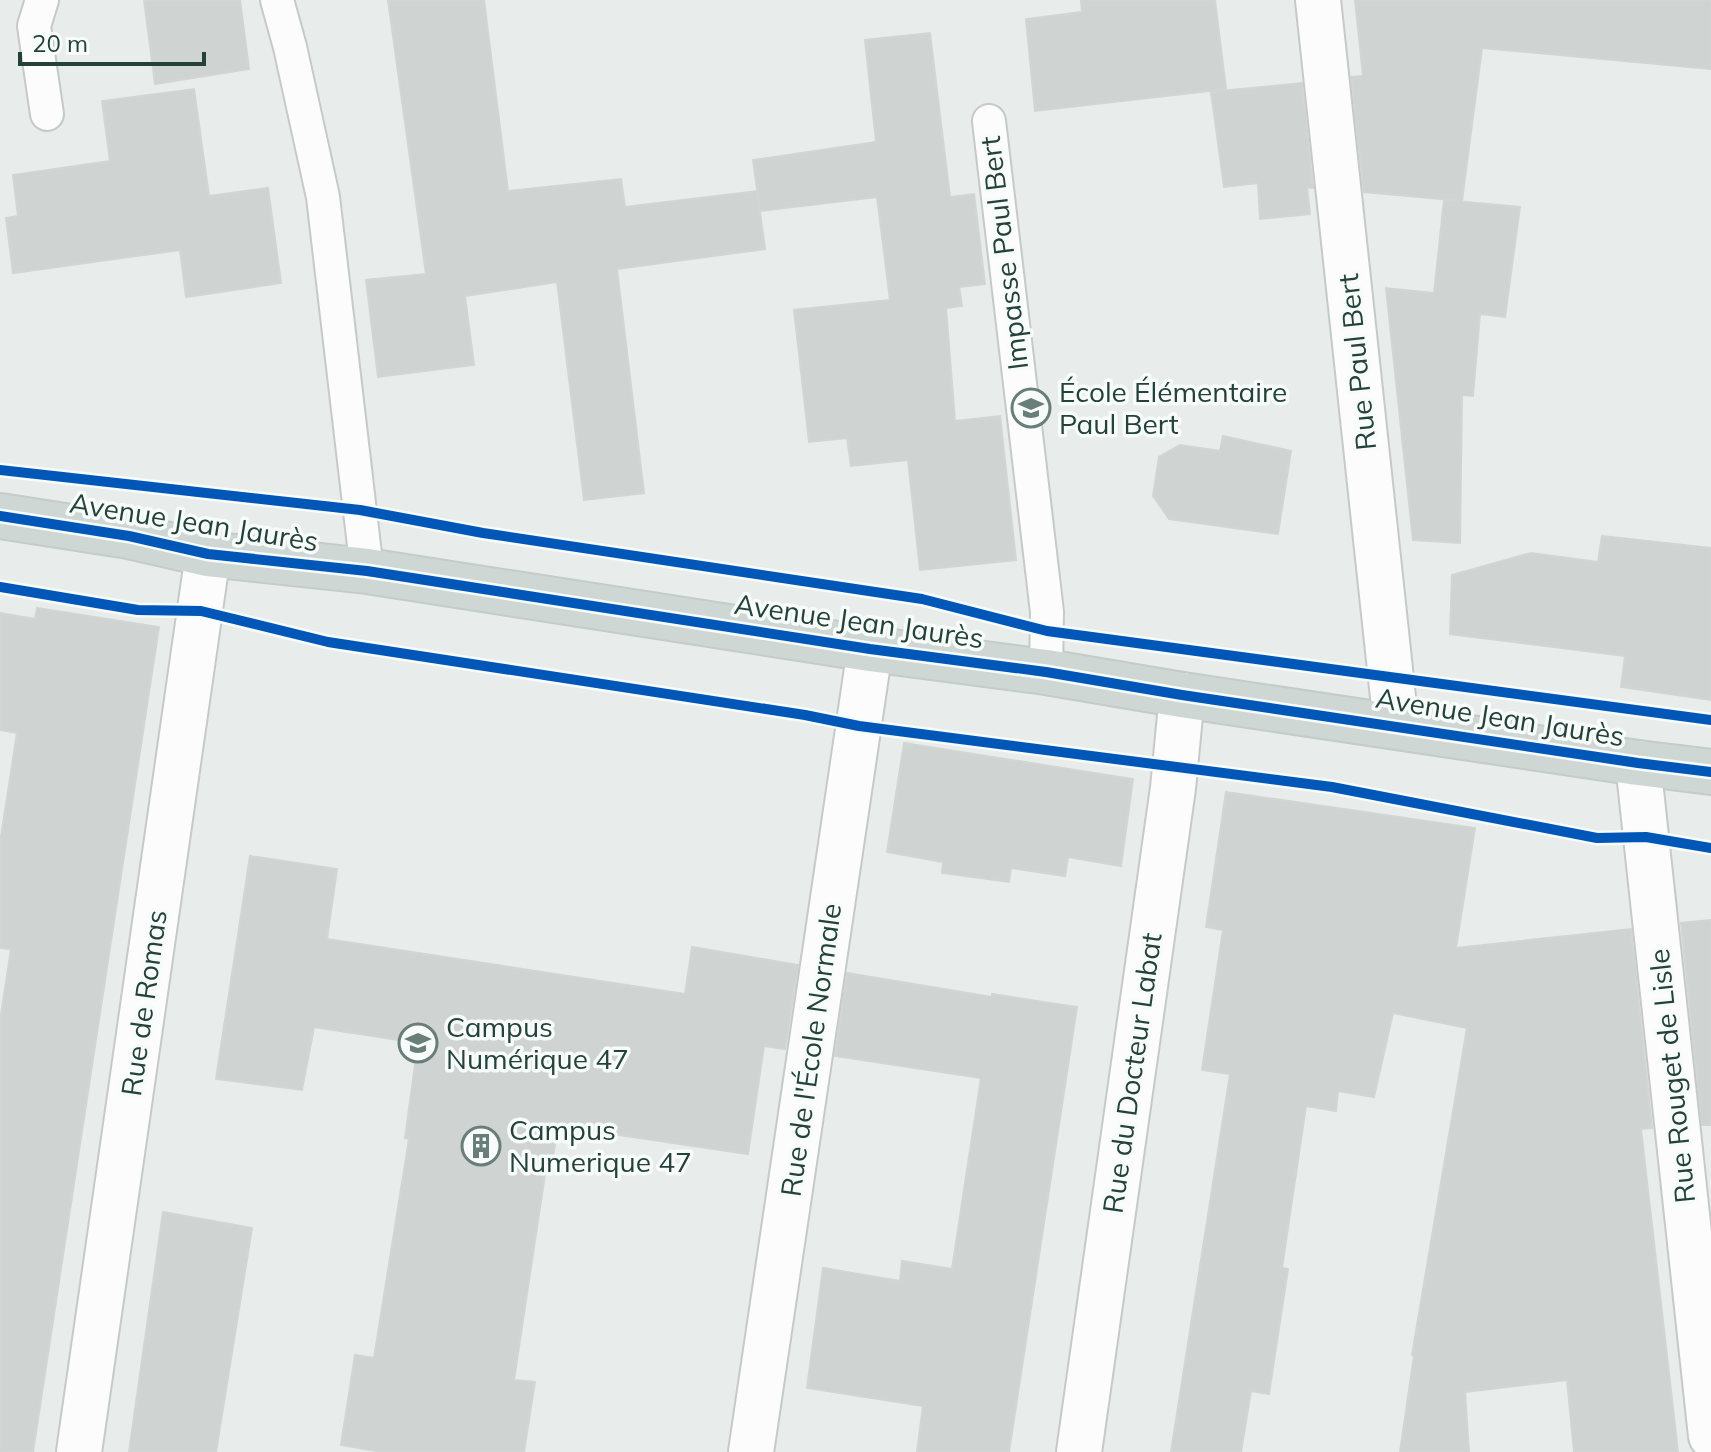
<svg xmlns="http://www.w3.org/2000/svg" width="1711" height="1452" font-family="Mulish,sans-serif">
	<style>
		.building { fill: #cfd4d2; stroke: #d1d6d4; stroke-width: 2 }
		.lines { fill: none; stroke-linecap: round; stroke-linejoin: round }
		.lane-casing { stroke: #c5cac8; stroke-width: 36 }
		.street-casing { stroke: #c5cac8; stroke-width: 48 }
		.primary-casing { stroke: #c3ccc9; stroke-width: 48 }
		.lane { stroke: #fcfcfc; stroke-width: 32 }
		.street { stroke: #fcfcfc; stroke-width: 44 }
		.primary { stroke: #cfd7d5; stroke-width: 44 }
		.cycleway-casing { stroke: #f7fbf9; stroke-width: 15 }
		.cycleway { stroke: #0057b8; stroke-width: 10 }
		.labels { text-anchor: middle; stroke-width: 7; stroke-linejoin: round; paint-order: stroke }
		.street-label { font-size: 28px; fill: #24423a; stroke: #f7fbf9 }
		.poi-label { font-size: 28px; fill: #24423a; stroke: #f7fbf9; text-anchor: start }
	</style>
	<rect width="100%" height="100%" fill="#e8edeb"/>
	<g class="building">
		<path d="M144 0H240L249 69 155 84Z"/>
		<path d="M388 0H484L508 191 621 179 625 207 757 191 765 249 617 269 644 493 584 500 557 282 465 296 474 365 378 377 366 280 426 274Z"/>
		<path d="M1081 0H1215L1226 89 1035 111 1026 19 1082 12Z"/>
		<path d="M1355 0H1711V69L1482 48 1462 201 1364 192 1351 77 1363 76Z"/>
		<path d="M930 33 950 197 974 194 985 284 959 287 962 306 946 308 955 421 1000 416 1016 560 920 570 908 460 851 466 847 438 809 442 794 310 890 300 877 197 760 211 753 160 876 142 865 40Z"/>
		<path d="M1302 83 1313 188 1307 187 1310 214 1260 219 1258 183 1224 187 1211 92Z"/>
		<path d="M194 89 209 196 268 188 281 283 186 297 180 250 13 273 6 218 18 216 13 175 110 161 102 101Z"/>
		<path d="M1444 200 1520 207 1505 317 1480 314 1473 396 1462 395 1460 543 1413 540 1386 288 1434 293Z"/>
		<path d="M1223 436 1291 451 1278 534 1169 519 1153 496 1159 457 1180 445 1220 451Z"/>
		<path d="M1602 536 1711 548V700L1621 687 1625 656 1450 634 1452 575 1531 553 1598 562Z"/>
		<path d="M37 608 159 627 33 1452H0V1021L11 949 0 948V843L17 733 0 730V613L35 619Z"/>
		<path d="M904 743 1133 779 1121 866 1068 857 1065 876 1011 868 1009 882 942 873 943 862 887 852Z"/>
		<path d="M1226 792 1475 828 1456 948 1631 929 1652 1128 1641 1129 1678 1452H1574L1567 1380 1465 1392 1469 1452H1400L1414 1356 1412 1355 1467 1028 1393 1013 1374 1097 1338 1091 1336 1111 1306 1106 1282 1268 1288 1269 1269 1394 1251 1391 1241 1452H1171L1230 1074 1202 1070 1223 930 1206 927Z"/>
		<path d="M250 856 337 869 327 939 685 994 692 947 798 965 785 1049 764 1046 748 1154 558 1126 552 1162 547 1161 514 1380 535 1382 524 1452H382L341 1445 355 1355 374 1358 409 1139 405 1138 418 1043 314 1027 302 1090 216 1079Z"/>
		<path d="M1711 920V1125H1702L1681 923Z"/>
		<path d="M847 973 992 997V994L1077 1007 1009 1452H917L923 1406 807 1388 823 1268 900 1281 902 1261 952 1269 981 1078 835 1056Z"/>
		<path d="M163 1212 252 1228 216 1452H129Z"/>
	</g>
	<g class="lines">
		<g class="lane-casing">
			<g id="lane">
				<path d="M42 0 34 26 47 114"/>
				<path d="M277 0 290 47 323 197 367 571"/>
				<path d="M989 121 1047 612 1046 672"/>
			</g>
		</g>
		<g class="street-casing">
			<g id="street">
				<path d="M1318 0 1396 725"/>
				<path d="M1638 763 1711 1436"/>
				<path d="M79 1452 208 554"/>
				<path d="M751 1452 870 649"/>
				<path d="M1079 1452 1173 788 1182 695"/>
			</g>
		</g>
		<g class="primary-casing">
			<path id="primary" d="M0 516 129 536 208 554 367 571 870 649 1046 672 1182 695 1638 763 1711 772"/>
		</g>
		<use href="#lane" class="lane"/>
		<use href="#street" class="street"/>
		<use href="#primary" class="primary"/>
		<g class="cycleway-casing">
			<g id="cycleway">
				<path d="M0 470 360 510 483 533 922 599 1047 631 1711 720"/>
				<path d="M0 516 129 536 208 554 367 571 870 649 1046 672 1182 695 1638 763 1711 772"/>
				<path d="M0 587 138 610 201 611 328 642 805 715 859 726 1332 787 1597 838 1646 837 1711 848"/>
			</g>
		</g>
		<use href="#cycleway" class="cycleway"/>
	</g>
	<defs>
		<g id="school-ring" transform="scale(2)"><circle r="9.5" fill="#f7fbf9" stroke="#697e78" stroke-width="1.5"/><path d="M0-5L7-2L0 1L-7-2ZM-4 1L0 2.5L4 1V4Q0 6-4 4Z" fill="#697e78"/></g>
		<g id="university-ring" transform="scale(2)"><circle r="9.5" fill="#f7fbf9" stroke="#697e78" stroke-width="1.5"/><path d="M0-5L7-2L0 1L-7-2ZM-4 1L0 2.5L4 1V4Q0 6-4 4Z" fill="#697e78"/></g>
		<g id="building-ring" transform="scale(2)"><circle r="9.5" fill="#f7fbf9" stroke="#697e78" stroke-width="1.5"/><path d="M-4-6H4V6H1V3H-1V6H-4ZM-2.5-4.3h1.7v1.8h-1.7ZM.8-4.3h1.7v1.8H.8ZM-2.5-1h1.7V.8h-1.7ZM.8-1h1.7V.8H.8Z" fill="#697e78"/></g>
	</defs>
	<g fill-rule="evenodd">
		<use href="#school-ring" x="1031" y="408"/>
		<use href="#university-ring" x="418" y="1043"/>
		<use href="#building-ring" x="481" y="1146"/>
	</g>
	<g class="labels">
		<g class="street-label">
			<text transform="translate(1004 253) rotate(-97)" y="10">Impasse Paul Bert</text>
			<text transform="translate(1357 362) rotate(-96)" y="10">Rue Paul Bert</text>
			<text transform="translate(194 522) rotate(9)" y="10">Avenue Jean Jaurès</text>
			<text transform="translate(859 621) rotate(8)" y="10">Avenue Jean Jaurès</text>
			<text transform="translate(1500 717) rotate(9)" y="10">Avenue Jean Jaurès</text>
			<text transform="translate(144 1003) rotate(-82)" y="10">Rue de Romas</text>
			<text transform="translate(811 1050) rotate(-82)" y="10">Rue de l'École Normale</text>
			<text transform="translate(1132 1073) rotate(-82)" y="10">Rue du Docteur Labat</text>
			<text transform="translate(1672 1076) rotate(-96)" y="10">Rue Rouget de Lisle</text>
		</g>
		<g class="poi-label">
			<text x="1059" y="402">École Élémentaire<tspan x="1059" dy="32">Paul Bert</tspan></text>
			<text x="446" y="1037">Campus<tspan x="446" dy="32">Numérique 47</tspan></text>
			<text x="509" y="1140">Campus<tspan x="509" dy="32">Numerique 47</tspan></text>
		</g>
	</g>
	<path d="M20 52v12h184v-12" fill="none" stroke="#24423a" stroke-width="4"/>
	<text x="32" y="52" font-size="24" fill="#24423a" stroke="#f7fbf9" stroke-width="6" paint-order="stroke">20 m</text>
</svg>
